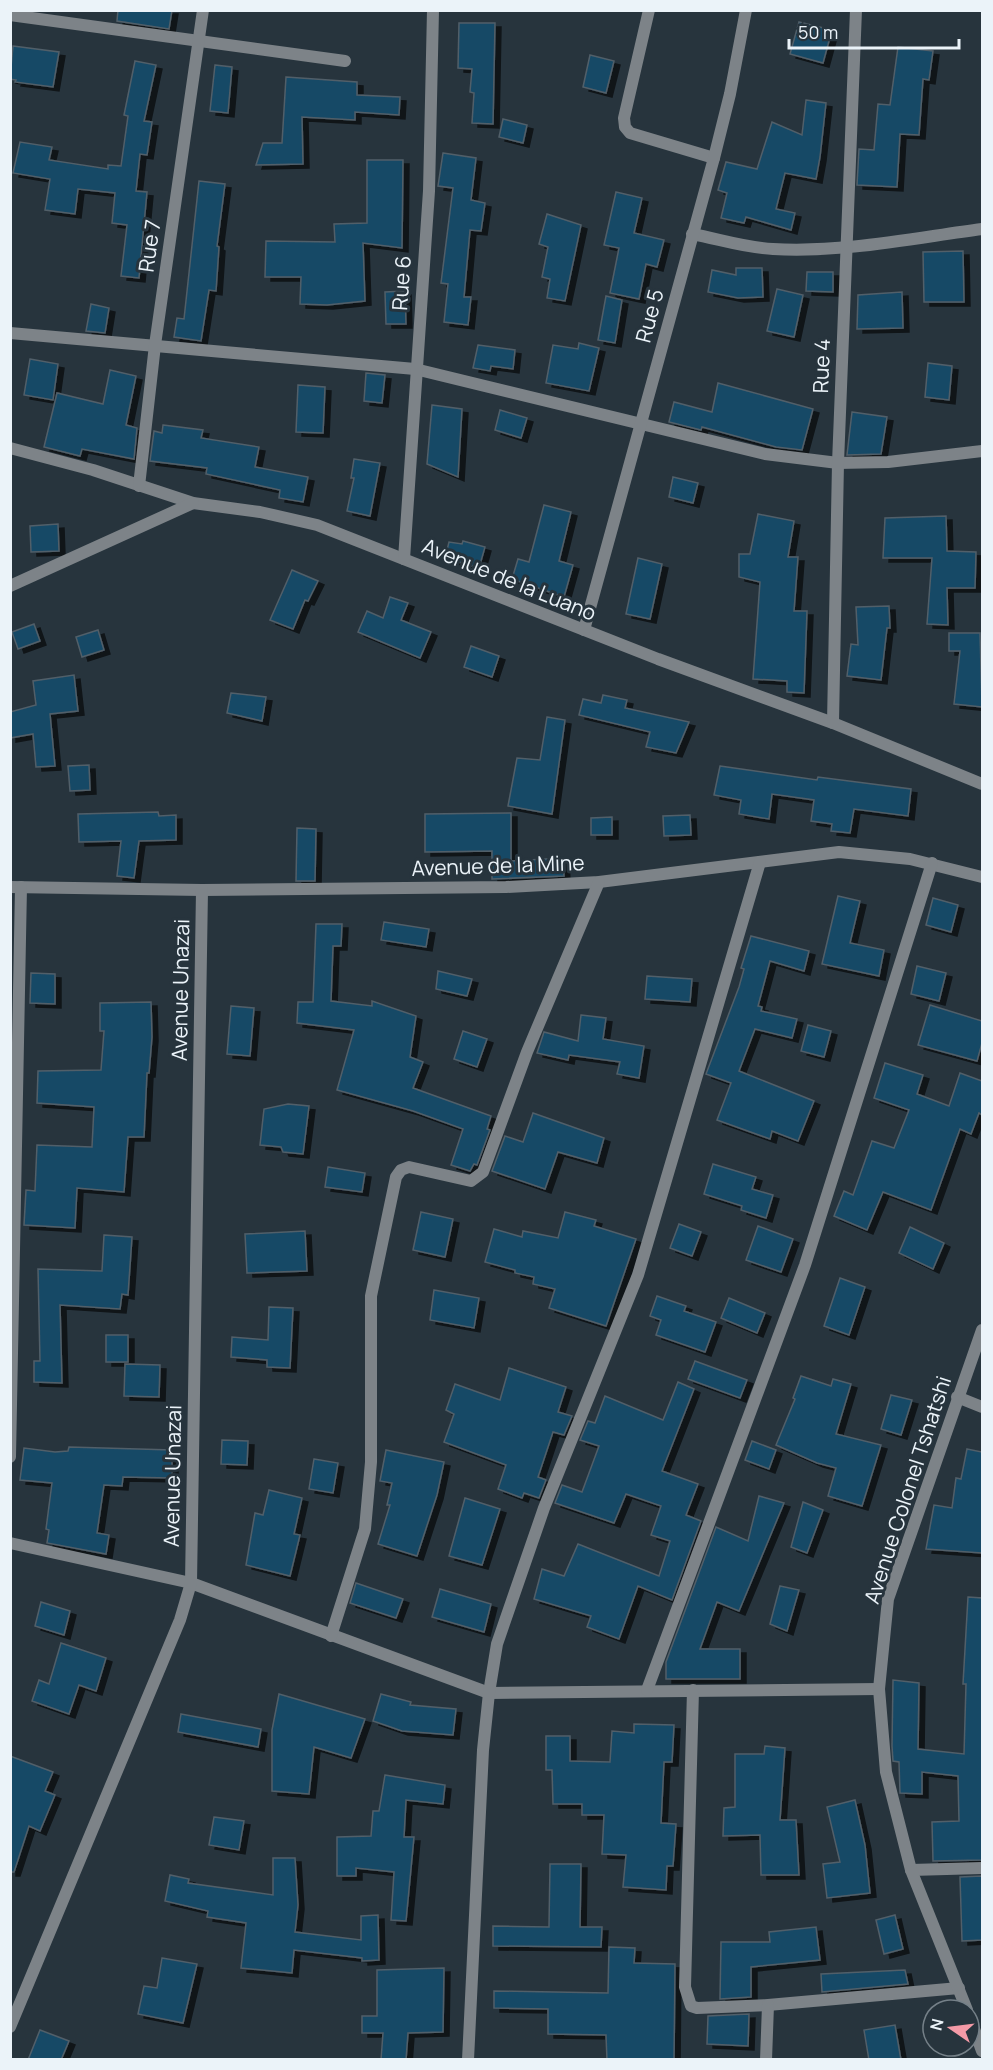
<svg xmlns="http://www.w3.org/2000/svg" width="993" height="2070" font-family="Manrope,sans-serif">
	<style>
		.building { fill: #164966; stroke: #515f69; stroke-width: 1.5; filter: url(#shadow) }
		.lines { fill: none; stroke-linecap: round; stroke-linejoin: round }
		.street { stroke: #7d8388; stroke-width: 12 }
		.labels { text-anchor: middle; stroke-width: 6; stroke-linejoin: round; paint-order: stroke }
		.street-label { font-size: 21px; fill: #ebf3f9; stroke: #27343d }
	</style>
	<defs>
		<filter id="shadow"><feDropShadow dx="6" dy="4" stdDeviation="0" flood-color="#0009"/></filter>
	</defs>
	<rect width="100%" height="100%" fill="#27343d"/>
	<g class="building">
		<path d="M118 10H172L169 29 117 21Z"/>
		<path d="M799 22 832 30 823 63 790 54Z"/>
		<path d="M459 23H495L493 124 472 123 474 93 470 92 472 69 458 68Z"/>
		<path d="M13 46 59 52 53 87 15 82 16 80 10 79Z"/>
		<path d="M898 47 933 51 929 80 923 79 919 135 900 134 897 187 857 185 859 149 874 150 878 104 890 105Z"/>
		<path d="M590 55 614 61 606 93 583 87Z"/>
		<path d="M135 61 156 65 144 121 152 122 147 155 140 154 136 191 147 192 139 278 121 276 127 225 112 223 115 193 78 189 75 214 45 210 50 179 13 173 20 142 52 147 49 160 108 169V165L121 166 128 116 124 115Z"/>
		<path d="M215 65 232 67 228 113 210 111Z"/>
		<path d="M286 77 357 82V95L400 97 399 115 355 112V120L302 117 303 164 256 165 263 143H282Z"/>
		<path d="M806 100 826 103 820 157 816 179 785 173 776 209 795 213 791 230 746 217 744 223 721 218 727 193 718 190 726 162 757 169 772 122 802 135Z"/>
		<path d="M503 119 527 125 523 143 499 137Z"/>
		<path d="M443 153 476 158 471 200 485 203 481 231 470 230 464 297H471L468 325 444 322 448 284 441 283 453 188 438 186Z"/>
		<path d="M367 160H403L402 248 363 243 365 301 327 305 300 304 301 277H265L266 241 335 242 334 224 367 223Z"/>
		<path d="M199 181 225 184 217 246 219 247 216 291 209 290 201 341 174 337 177 318 184 319Z"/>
		<path d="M616 192 642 198 634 233 664 240 657 267 646 264 639 299 610 293 619 248 604 245Z"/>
		<path d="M547 214 581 225 565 301 547 298 550 279 542 277 548 247 539 244Z"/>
		<path d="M963 251 964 302H924L923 252Z"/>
		<path d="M736 268H762L763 297 738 298 708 292 712 270 736 275Z"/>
		<path d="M807 272H833V292L806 291Z"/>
		<path d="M777 289 803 295 794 337 767 331Z"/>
		<path d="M405 291 406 324H386L385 292Z"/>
		<path d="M902 292 903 328 857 329 858 295Z"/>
		<path d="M606 296 622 300 615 343 598 340Z"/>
		<path d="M91 304 109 308 105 333 86 331Z"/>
		<path d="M579 343 599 348 589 391 546 383 553 345 578 349Z"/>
		<path d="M478 345 515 350 513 369 491 366 490 371 473 368Z"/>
		<path d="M30 359 58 364 53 400 24 395Z"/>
		<path d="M928 363 952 366 949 400 925 397Z"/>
		<path d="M110 370 136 376 126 425 137 428 134 459 82 449 80 456 44 447 57 393 103 404Z"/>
		<path d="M366 373 385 375 382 403 364 401Z"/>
		<path d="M718 383 813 409 802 450 776 447 702 427 701 430 669 422 674 402 712 412Z"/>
		<path d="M298 385 325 387 323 433 296 432Z"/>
		<path d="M432 405 462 409 458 477 427 464Z"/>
		<path d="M500 410 527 418 521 438 495 430Z"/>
		<path d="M852 412 887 417 881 454 847 455Z"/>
		<path d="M163 425 203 430 201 438 259 447 255 467 308 477 303 502 279 498 280 490 206 474 207 468 150 461 154 431 162 433Z"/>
		<path d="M354 459 380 463 370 516 347 511 354 478H351Z"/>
		<path d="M673 477 698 483 693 503 669 497Z"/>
		<path d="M544 505 571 512 559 561 573 565 564 597 512 579 518 559 529 562Z"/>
		<path d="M758 514 794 521 788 557H798L794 611H807L804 693 787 692V681L753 679 760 582 739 577V554H750Z"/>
		<path d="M946 516 947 551 976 552 975 588H947L948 625 927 624 932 558H883L885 518Z"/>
		<path d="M58 524 59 551 31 552 30 526Z"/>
		<path d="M463 541 485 547 479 568 445 558 449 542 462 544Z"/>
		<path d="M638 558 662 564 650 619 626 614Z"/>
		<path d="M292 570 318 581 308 601 305 600 293 629 270 620Z"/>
		<path d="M390 597 408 603 401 620 431 632 420 658 358 632 367 611 383 618Z"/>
		<path d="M889 606 890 628H887L881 680 847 676 851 644 858 645 856 607Z"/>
		<path d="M34 624 40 641 18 649 12 632Z"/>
		<path d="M98 630 104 650 82 657 76 637Z"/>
		<path d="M949 633H980L982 707 954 704 960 651H949Z"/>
		<path d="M471 646 499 656 492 677 464 667Z"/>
		<path d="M74 675 78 711 50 714 55 766 36 767 33 734 10 738V712L36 705 33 681Z"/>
		<path d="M231 693 266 697 262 721 227 713Z"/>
		<path d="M603 695 627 700 625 708 689 722 676 753 646 747 650 732 579 715 583 699 601 703Z"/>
		<path d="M547 717 565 720 552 814 508 806 517 758 540 760Z"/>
		<path d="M89 765 90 790 70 791 68 766Z"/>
		<path d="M720 766 817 780 818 777 911 789 908 816 854 809 850 833 831 831 832 824 811 821 814 800 772 794 769 819 739 814 741 800 714 795Z"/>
		<path d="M158 812 159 816 176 815V840L139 841 134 878 117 876 121 841 79 842 78 814Z"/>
		<path d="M511 813V861L563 858 564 876 492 879V851L425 852V814Z"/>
		<path d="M690 815 691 835 664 836 663 816Z"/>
		<path d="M612 817V835H591V818Z"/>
		<path d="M297 828 316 829 315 881H296Z"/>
		<path d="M838 896 860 901 850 943 884 950 879 976 822 964Z"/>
		<path d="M933 898 958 905 951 932 926 925Z"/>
		<path d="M384 922 429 929 426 947 381 940Z"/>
		<path d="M316 924H342L341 946H333L331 1001 372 1006V1001L416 1016 410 1057 423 1062 413 1088 491 1116 487 1129 490 1130 477 1165 474 1164 470 1171 451 1165 463 1129 413 1111 337 1090 354 1030 297 1023 298 1002H313Z"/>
		<path d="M751 936 809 951 804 971 770 961 758 1006 762 1007 761 1011 797 1019 792 1038 755 1029 739 1071 814 1101 798 1141 772 1131 770 1139 717 1120 731 1083 706 1074 739 987 744 969 741 968Z"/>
		<path d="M917 966 946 973 939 1001 911 994Z"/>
		<path d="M438 971 472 979 467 996 436 989Z"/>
		<path d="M31 973 55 974V1004L30 1003Z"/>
		<path d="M647 976 692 979 690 1002 645 999Z"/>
		<path d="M151 1002 152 1037 149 1073H147L144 1137H128L124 1192 77 1188 75 1228 24 1225 26 1190 35 1191 37 1145 92 1147 94 1107 37 1103 38 1071 101 1070 104 1031H100V1003Z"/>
		<path d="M930 1005 982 1021V1043L977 1061 918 1045Z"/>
		<path d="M231 1006 254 1008 250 1056 227 1054Z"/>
		<path d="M581 1015 606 1018 603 1039 644 1046 639 1078 617 1074 620 1062 569 1055 568 1060 537 1053 544 1032 578 1041Z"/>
		<path d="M808 1025 831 1031 824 1057 801 1051Z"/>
		<path d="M463 1031 487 1039 477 1067 454 1059Z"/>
		<path d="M885 1063 923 1075 917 1094 949 1106 960 1073 982 1081V1115L979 1113 971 1134 960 1129 931 1210 883 1192 867 1230 834 1216 844 1191 853 1195 872 1141 894 1148 909 1110 874 1098Z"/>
		<path d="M288 1104 309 1106 303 1154 283 1152 281 1147 260 1145 264 1109Z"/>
		<path d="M533 1113 604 1138 597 1163 558 1152 545 1189 492 1171 505 1136 523 1142Z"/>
		<path d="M713 1164 756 1177 752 1189 773 1195 766 1218 741 1210 742 1206 704 1194Z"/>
		<path d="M328 1167 365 1173 362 1192 325 1187Z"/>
		<path d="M421 1212 453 1219 445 1257 413 1250Z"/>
		<path d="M565 1212 596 1220 594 1226 636 1239 606 1326 549 1308 555 1289 533 1284 534 1277 515 1273V1270L485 1262 494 1229 522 1237 523 1231 558 1238Z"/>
		<path d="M679 1224 701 1232 692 1256 670 1248Z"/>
		<path d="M758 1226 793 1239 781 1272 746 1260Z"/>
		<path d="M910 1227 944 1243 933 1269 899 1253Z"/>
		<path d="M305 1231 307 1271 247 1273 245 1234Z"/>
		<path d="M104 1235 132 1237 128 1295 122 1294 120 1309 60 1305 62 1383 34 1382V1361H40L38 1269 102 1271Z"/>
		<path d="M840 1278 865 1287 849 1335 824 1326Z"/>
		<path d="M434 1290 479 1298 474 1328 430 1320Z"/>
		<path d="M657 1296 686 1306 684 1311 716 1322 705 1352 656 1335 661 1320 650 1316Z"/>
		<path d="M729 1298 765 1313 757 1333 721 1318Z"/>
		<path d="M269 1307 293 1308 290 1368 267 1367V1360L231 1357 232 1337 268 1340Z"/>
		<rect x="106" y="1335" width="22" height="27"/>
		<path d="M695 1361 747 1380 740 1398 688 1379Z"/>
		<path d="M125 1364 160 1365 159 1397 124 1396Z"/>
		<path d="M509 1368 566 1387 558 1412 572 1416 564 1435 553 1432 538 1477 546 1480 539 1498 524 1493 522 1498 498 1489 506 1465 444 1442 454 1414 446 1410 455 1384 500 1400Z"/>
		<path d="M801 1376 831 1386 833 1379 851 1384 836 1434 881 1445 862 1506 828 1496 836 1468 817 1463 776 1445 795 1399 793 1398Z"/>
		<path d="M678 1382 694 1389 662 1471 698 1484 686 1515 701 1521 672 1600 638 1586 619 1639 587 1627 591 1616 534 1599 542 1569 564 1576 578 1544 659 1576 670 1541 651 1535 661 1506 626 1494 614 1523 555 1503 562 1485 582 1492 599 1446 580 1440 588 1421 595 1423 605 1396 663 1420Z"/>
		<path d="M891 1395 912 1400 901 1435 881 1429Z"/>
		<path d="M222 1440 248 1441 247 1465 221 1464Z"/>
		<path d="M752 1441 776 1450 769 1469 745 1460Z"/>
		<path d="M69 1447 172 1450V1478L123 1477 122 1486 104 1485 97 1533 109 1535 106 1554 47 1543 49 1530 46 1529 52 1483 20 1480 24 1448 55 1452 68 1451Z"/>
		<path d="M967 1449 982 1452V1553L926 1549 934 1505 952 1508 956 1478 961 1479Z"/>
		<path d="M386 1450 444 1462 437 1495 417 1556 378 1544 390 1505H387L392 1483 380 1481Z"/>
		<path d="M314 1459 338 1463 333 1493 309 1489Z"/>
		<path d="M269 1490 302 1498 294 1534 300 1535 290 1576 246 1565 255 1513 263 1515Z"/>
		<path d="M759 1496 784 1503 739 1611 717 1602 700 1649H740V1679H666V1662L716 1527 748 1541Z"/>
		<path d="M465 1498 500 1509 482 1565 449 1556Z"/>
		<path d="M803 1502 823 1510 807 1553 791 1547Z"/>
		<path d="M356 1583 403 1599 396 1618 350 1603Z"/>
		<path d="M780 1586 799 1590 787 1631 770 1624Z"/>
		<path d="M440 1589 491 1604 484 1632 432 1617Z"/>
		<path d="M968 1597 982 1598V1860L933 1861 932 1822 959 1821 958 1776 922 1772V1794L900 1793 899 1762 893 1761 892 1746 893 1680 919 1683 918 1749 964 1754 966 1684H963Z"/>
		<path d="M41 1602 70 1611 64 1635 35 1626Z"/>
		<path d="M61 1643 106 1658 96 1691 79 1685 69 1714 32 1701 39 1680 49 1684Z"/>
		<path d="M279 1694 365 1719 351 1758 314 1747 309 1794 272 1791V1730Z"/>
		<path d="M381 1694 411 1702 410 1705 456 1709 453 1735 402 1731 373 1721Z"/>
		<path d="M181 1714 261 1729 258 1747 178 1732Z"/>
		<path d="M634 1724 674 1725 672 1762H664L661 1823 676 1824 673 1866H667L666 1890 623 1887 626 1855 602 1854 604 1815H582V1804H553L552 1770H546V1736H570V1761L610 1762 612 1731 634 1733Z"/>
		<path d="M765 1746 785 1748 780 1820H796L799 1875H761L760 1835 723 1836 724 1808 735 1807V1754H764Z"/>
		<path d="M10 1756 53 1772 45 1791 55 1795 40 1831 29 1826 14 1872H10Z"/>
		<path d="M385 1775 445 1785 443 1804 406 1800 404 1837H414L406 1921 391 1920 394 1872 356 1868V1876H337V1837L371 1836 373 1811H379Z"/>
		<path d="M855 1800 865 1845 870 1893 827 1898 823 1864 840 1862 827 1807Z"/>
		<path d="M214 1817 244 1821 239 1850 209 1845Z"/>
		<path d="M273 1858H295L298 1905 295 1932 361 1940V1916L378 1915 379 1960 362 1961V1958L294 1950 292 1973 241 1968 246 1923 207 1917 208 1911 165 1901 170 1875 189 1879 188 1883 273 1895Z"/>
		<path d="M550 1864H581L580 1927H602L601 1947 493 1946V1926L549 1927Z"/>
		<path d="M982 1876V1940L962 1941 960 1877Z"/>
		<path d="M895 1915 903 1949 884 1954 876 1920Z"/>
		<path d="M816 1927 820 1960 751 1967V1997L720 1999 721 1942H770L769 1932Z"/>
		<path d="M609 1947 635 1948 634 1963 675 1964 674 2060H607L606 2035 548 2034V2009L494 2008V1991L608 1993Z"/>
		<path d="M162 1958 197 1964 183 2023 138 2014 144 1986 157 1988Z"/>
		<path d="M444 1968 443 2032 408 2033 406 2060H381L383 2033H362V2016H377V1970Z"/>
		<path d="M905 1970 908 1984 822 1992 821 1974Z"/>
		<path d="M749 2014 748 2046 707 2044 708 2016Z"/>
		<path d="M895 2025 901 2060H869L864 2030Z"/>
		<path d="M40 2030 69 2041 61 2060H28Z"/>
	</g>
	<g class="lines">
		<g class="street">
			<path d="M649 10 624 118 625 127 630 133 714 158"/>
			<path d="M10 15 345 61"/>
			<path d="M692 234C719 239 746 248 773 249 843 253 914 238 982 229"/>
			<path d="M10 333 415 369 765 454 838 463 888 462 982 451"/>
			<path d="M10 448 93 470 193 503 260 512 317 525 658 659 833 723 982 784"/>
			<path d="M139 486 155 345 203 10"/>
			<path d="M404 559 429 191 433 10"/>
			<path d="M10 586 193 503"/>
			<path d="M584 630 714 158 730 94 746 10"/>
			<path d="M833 723 838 463 856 10"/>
			<path d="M10 887 202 890 506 887 599 882 839 852 910 859 982 877"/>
			<path d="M957 1397 982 1407"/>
			<path d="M10 1457 21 887"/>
			<path d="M10 1543 191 1583 489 1693 879 1689"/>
			<path d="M331 1636 365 1529 371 1462V1296L396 1177 401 1170 409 1167 471 1181 483 1172 527 1052 599 882"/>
			<path d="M647 1690 805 1265 932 863"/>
			<path d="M693 1690 685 1987 691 2006 697 2008 768 2005 959 1988"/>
			<path d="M911 1870 982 1868"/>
			<path d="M967 2010 911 1870 886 1772 879 1689 888 1599 982 1330"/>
			<path d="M969 2015 982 2051"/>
			<path d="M10 2027 180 1620 191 1583 202 890"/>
			<path d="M468 2060 483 1750 489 1693 497 1644 544 1508 638 1275 760 862"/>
			<path d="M766 2060 768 2005"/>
		</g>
	</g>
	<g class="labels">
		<g class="street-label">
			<text transform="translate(150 246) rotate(-82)" y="7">Rue 7</text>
			<text transform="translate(402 283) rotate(-86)" y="7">Rue 6</text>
			<text transform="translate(650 316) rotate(-75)" y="7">Rue 5</text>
			<text transform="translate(822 366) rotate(-88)" y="7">Rue 4</text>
			<text transform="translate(509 580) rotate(22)" y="7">Avenue de la Luano</text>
			<text transform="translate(498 866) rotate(-2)" y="7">Avenue de la Mine</text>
			<text transform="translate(181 990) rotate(-89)" y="7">Avenue Unazai</text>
			<text transform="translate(173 1476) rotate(-89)" y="7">Avenue Unazai</text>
			<text transform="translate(908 1490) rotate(-72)" y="7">Avenue Colonel Tshatshi</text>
		</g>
	</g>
	<rect width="993" height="2070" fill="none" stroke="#ebf3f9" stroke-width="24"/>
	<g transform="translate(951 2028) rotate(284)"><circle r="28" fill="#27343d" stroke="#758088" stroke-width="1.5"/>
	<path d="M0-4.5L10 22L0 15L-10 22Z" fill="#f49aa7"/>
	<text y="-9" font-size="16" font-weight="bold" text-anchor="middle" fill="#ebf3f9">N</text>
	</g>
	<path d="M789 39v9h170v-9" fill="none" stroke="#ebf3f9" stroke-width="3"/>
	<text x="798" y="39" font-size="18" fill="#ebf3f9" stroke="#27343d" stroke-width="4.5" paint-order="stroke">50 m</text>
</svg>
